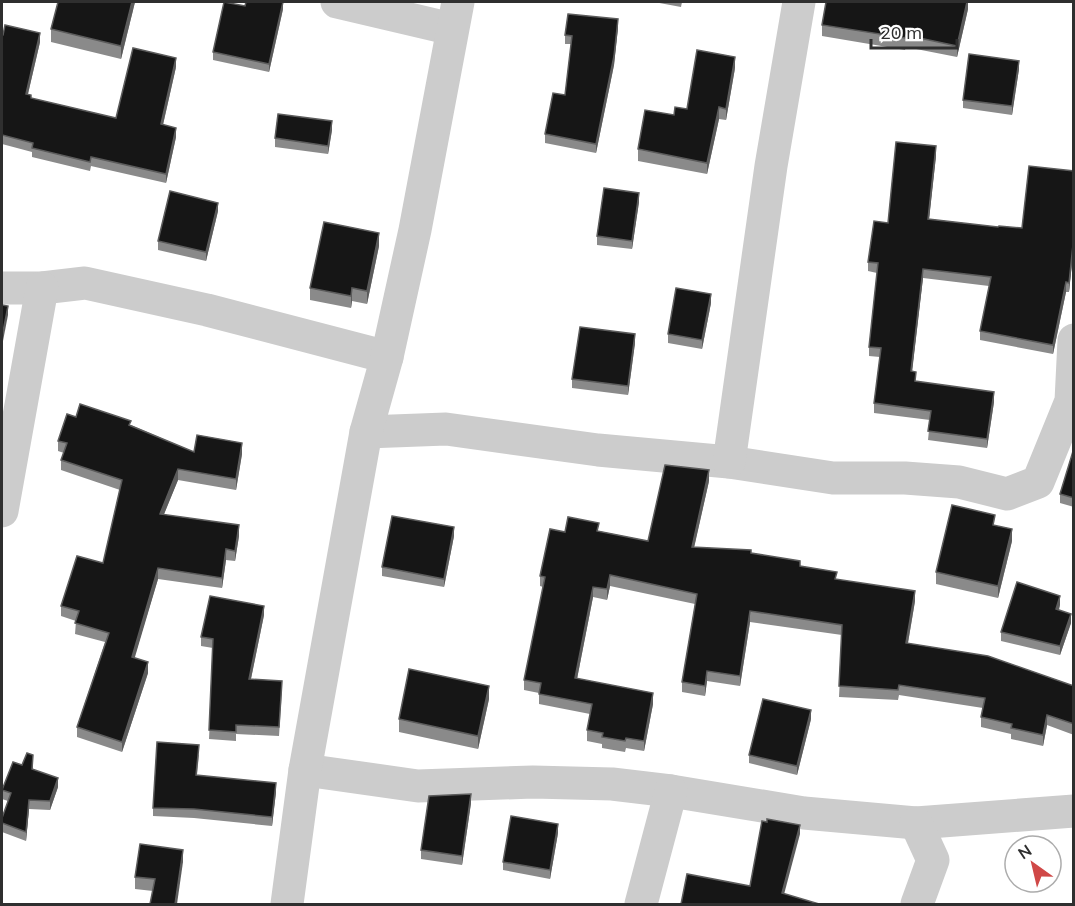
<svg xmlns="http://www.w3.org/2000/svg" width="1075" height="906" font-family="Mulish,sans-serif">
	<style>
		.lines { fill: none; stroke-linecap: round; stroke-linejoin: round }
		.minor { stroke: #ccc; stroke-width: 33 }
		.wall { fill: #8a8a8a }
		.shaded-wall { fill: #5c5c5c }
		.building { fill: #161616; stroke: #5c5c5c; stroke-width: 1.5 }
	</style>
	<rect width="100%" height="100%" fill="#fff"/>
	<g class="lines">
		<g class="minor">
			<path d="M337 2 452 29"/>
			<path d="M2 288H42L85 283 207 310 387 357"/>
			<path d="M366 432 446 429 598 450 729 462 833 478H905L959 482 1007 494 1038 482 1071 401 1074 340"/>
			<path d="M729 462 771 166 799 2"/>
			<path d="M2 511 42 288"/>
			<path d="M305 770 418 786 533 782 612 784 671 791 804 813 916 823 1074 811"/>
			<path d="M916 823 933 860 917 904"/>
			<path d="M287 904 305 770 366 432 387 357 415 230 458 2"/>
			<path d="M641 904 671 791"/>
		</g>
	</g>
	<g class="wall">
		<path d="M135 2 121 59 51 42V29Z"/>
		<path d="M654 2H682L681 7Z"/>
		<path d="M968 2V9L957 57 906 47 905 50 822 36V25Z"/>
		<path d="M245 6 283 9 269 72 213 60V52Z"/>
		<path d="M618 28 614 65 596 153 545 143V134L565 95 571 44H565V35Z"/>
		<path d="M2 35 40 42 28 94 31 98 116 118 176 67 163 125 176 137 166 183 91 166 90 171 32 157V152L2 144Z"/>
		<path d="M735 68 726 120 719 119 707 174 638 161V149L674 115 687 109Z"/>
		<path d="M1019 69 1012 115 963 108V100Z"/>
		<path d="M332 130 328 154 275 147V138Z"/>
		<path d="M936 156 929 219 998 227 1022 228 1074 171V244L1069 292H1066L1053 354 980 340V331L989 286 923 278 912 371 916 382 994 402 987 448 928 440 930 420 874 413V403L880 357 869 356V347L877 273 868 271V262L888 223Z"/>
		<path d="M639 202 632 249 597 245V236Z"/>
		<path d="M218 211 206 261 158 250V241Z"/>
		<path d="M379 246 367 304 352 301 351 308 310 300V288Z"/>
		<path d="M711 303 702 349 668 343V334Z"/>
		<path d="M635 343 628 395 572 388V379Z"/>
		<path d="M76 417 131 425 194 452 242 454 236 490 178 480 164 514 239 536 235 561 226 560 222 588 158 579 134 658 148 673 122 752 77 737V727L105 642 75 634 76 621 61 616V606L103 563 120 490 61 470V460L64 453 58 451V441Z"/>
		<path d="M1074 448V507L1060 503V494Z"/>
		<path d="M709 481 694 547 751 553 800 566 837 579 915 601 908 643 1074 686V735L1047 725 1043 746 1011 739V734L981 727V717L983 708 899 695 898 700 839 697 842 635 750 622 740 686 707 681 705 696 682 692V682L695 604 610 586 607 600 593 597 577 679 653 704 644 751 626 748 625 752 602 748V744L587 741V730L590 714 539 704V693L524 690V680L543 587 540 586V576L565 532 599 531 648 541Z"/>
		<path d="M454 536 444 587 382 576V567Z"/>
		<path d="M1012 541 998 598 936 584V572Z"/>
		<path d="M1060 605 1059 610 1071 623 1060 655 1001 641V632Z"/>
		<path d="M264 615 251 679 282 690 279 736 236 734V741L209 739 213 648 201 646V637Z"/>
		<path d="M489 699 478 749 399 732V719Z"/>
		<path d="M811 719 797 775 749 763V755Z"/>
		<path d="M199 754 197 775 276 792 272 826 194 818 153 816V808Z"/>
		<path d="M33 764V769L58 787 50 810 29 809 26 841 2 832V818L8 801 2 799V790L22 765Z"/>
		<path d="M471 803 462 865 421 859V850Z"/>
		<path d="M558 833 550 879 503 870V862Z"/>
		<path d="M183 862 153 891 135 889V877Z"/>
	</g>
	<g class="shaded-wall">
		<path d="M132 2H135L121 59V46Z"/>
		<path d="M283 2V9L269 72V64Z"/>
		<path d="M967 2H968V9L957 57V46Z"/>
		<path d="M618 19V28L614 65 596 153V144Z"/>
		<path d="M40 33V42L26 102V94Z"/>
		<path d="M735 57V68L726 120V109Z"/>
		<path d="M176 58V67L161 133V124Z"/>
		<path d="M1019 61V69L1012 115V106Z"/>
		<path d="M719 107V119L707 174V163Z"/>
		<path d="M332 121V130L328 154V146Z"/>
		<path d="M176 128V137L166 183V174Z"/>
		<path d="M936 146V156L928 229V219Z"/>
		<path d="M639 193V202L632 249V241Z"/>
		<path d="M218 203V211L206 261V252Z"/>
		<path d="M379 233V246L367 304V291Z"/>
		<path d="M1074 235V244L1069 292V283Z"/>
		<path d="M923 269V278L911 381V371Z"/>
		<path d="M1066 282V292L1053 354V345Z"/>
		<path d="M352 288V301L351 308V296Z"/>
		<path d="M711 294V303L702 349V340Z"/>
		<path d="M8 306V315L2 346V337Z"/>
		<path d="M635 334V343L628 395V386Z"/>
		<path d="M994 392V402L987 448V439Z"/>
		<path d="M242 443V454L236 490V479Z"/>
		<path d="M178 469V480L160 524V514Z"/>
		<path d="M709 470V481L692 557V547Z"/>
		<path d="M239 525V536L235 561V551Z"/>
		<path d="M454 527V536L444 587V579Z"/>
		<path d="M1012 529V541L998 598V586Z"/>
		<path d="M226 549V560L222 588V578Z"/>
		<path d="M158 568V579L132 667V657Z"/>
		<path d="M610 575V586L607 600V589Z"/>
		<path d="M593 587V597L575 689V678Z"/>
		<path d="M915 591V601L906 654V643Z"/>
		<path d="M1060 596V605L1056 618V609Z"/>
		<path d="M264 606V615L249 688V679Z"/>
		<path d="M750 611V622L740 686V676Z"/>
		<path d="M1071 614V623L1060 655V646Z"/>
		<path d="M148 662V673L122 752V742Z"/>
		<path d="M707 671V681L705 696V686Z"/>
		<path d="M489 686V699L478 749V736Z"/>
		<path d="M653 693V704L644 751V741Z"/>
		<path d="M811 710V719L797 775V766Z"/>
		<path d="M1047 715V725L1043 746V735Z"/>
		<path d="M58 778V787L50 810V801Z"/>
		<path d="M276 783V792L272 826V817Z"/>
		<path d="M471 794V803L462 865V856Z"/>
		<path d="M29 800V809L26 841V832Z"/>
		<path d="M558 824V833L550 879V870Z"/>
		<path d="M800 825V834L782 902V893Z"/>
		<path d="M183 850V862L177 904H175Z"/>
	</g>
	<g class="building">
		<path d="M58 2H132L121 46 51 29Z"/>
		<path d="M224 2 245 6 246 2H283L269 64 213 52Z"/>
		<path d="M826 2H967L957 46 906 35 905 38 822 25Z"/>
		<path d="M568 14 618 19 614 56 596 144 545 134 553 93 565 95 572 36 565 35Z"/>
		<path d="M5 25 40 33 26 94 31 95V98L116 118 133 48 176 58 161 124 176 128 166 174 91 157 90 162 32 148 33 143 2 135V35H3Z"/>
		<path d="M697 50 735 57 726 109 719 107 707 163 638 149 645 110 674 115 675 107 687 109Z"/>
		<path d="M969 54 1019 61 1012 106 963 100Z"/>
		<path d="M278 114 332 121 328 146 275 138Z"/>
		<path d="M896 142 936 146 928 219 998 227 999 226 1022 228 1029 166 1074 171V235L1069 283 1066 282 1053 345 980 331 991 277 923 269 911 371 916 372 915 381 994 392 987 439 928 431 931 411 874 403 881 348 869 347 878 263 868 262 874 221 888 223Z"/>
		<path d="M604 188 639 193 632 241 597 236Z"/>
		<path d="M170 191 218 203 206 252 158 241Z"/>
		<path d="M324 222 379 233 367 291 352 288 351 296 310 288Z"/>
		<path d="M676 288 711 294 702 340 668 334Z"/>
		<path d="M2 305 8 306 2 337Z"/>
		<path d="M580 327 635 334 628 386 572 379Z"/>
		<path d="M80 404 131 421 129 425 194 452 197 435 242 443 236 479 178 469 160 514 239 525 235 551 226 549 222 578 158 568 132 657 148 662 122 742 77 727 109 633 75 623 79 611 61 606 77 556 103 563 122 480 61 460 67 443 58 441 67 414 76 417Z"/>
		<path d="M1074 448V498L1060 494Z"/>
		<path d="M665 465 709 470 692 547 751 550V553L800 561V566L837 572 835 579 915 591 906 643 988 656 1074 686V724L1047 715 1043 735 1011 728 1012 724 981 717 985 698 899 685 898 690 839 686 842 625 750 611 740 676 707 671 705 686 682 682 697 594 610 575 607 589 593 587 575 678 653 693 644 741 626 738 625 741 602 737 603 733 587 730 592 704 539 694 541 683 524 680 545 577 540 576 550 529 565 532 568 517 599 523 597 531 648 541Z"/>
		<path d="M952 505 995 515 993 525 1012 529 998 586 936 572Z"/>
		<path d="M392 516 454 527 444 579 382 567Z"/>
		<path d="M1017 582 1060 596 1056 609 1071 614 1060 646 1001 632Z"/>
		<path d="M210 596 264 606 249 679 282 681 279 727 236 725V732L209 730 213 639 201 637Z"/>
		<path d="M409 669 489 686 478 736 399 719Z"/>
		<path d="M763 699 811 710 797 766 749 755Z"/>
		<path d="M157 742 199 745 196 775 276 783 272 817 194 809 153 808Z"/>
		<path d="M27 753 33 755 32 769 58 778 50 801 29 800 26 832 2 823V818L11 793 2 790 13 762 22 765Z"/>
		<path d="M471 794 462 856 421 850 429 796Z"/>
		<path d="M511 816 558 824 550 870 503 862Z"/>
		<path d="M767 819 800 825 782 893 819 904H681L687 874 750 886 762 821 767 822Z"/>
		<path d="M140 844 183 850 175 904H150L155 879 135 877Z"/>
	</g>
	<rect width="1075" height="906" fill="none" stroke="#2f2f2f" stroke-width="6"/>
	<g transform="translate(1033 864) rotate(326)"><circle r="28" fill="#ffffff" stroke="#acacac" stroke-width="1.5"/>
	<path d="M0-4.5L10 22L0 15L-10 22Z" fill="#d04847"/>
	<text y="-9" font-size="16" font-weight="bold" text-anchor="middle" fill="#2f2f2f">N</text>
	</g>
	<path d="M871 39v9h86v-9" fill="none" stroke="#2f2f2f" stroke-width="3"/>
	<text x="880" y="39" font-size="18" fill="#2f2f2f" stroke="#ffffff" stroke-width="4.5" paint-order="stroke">20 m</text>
</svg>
